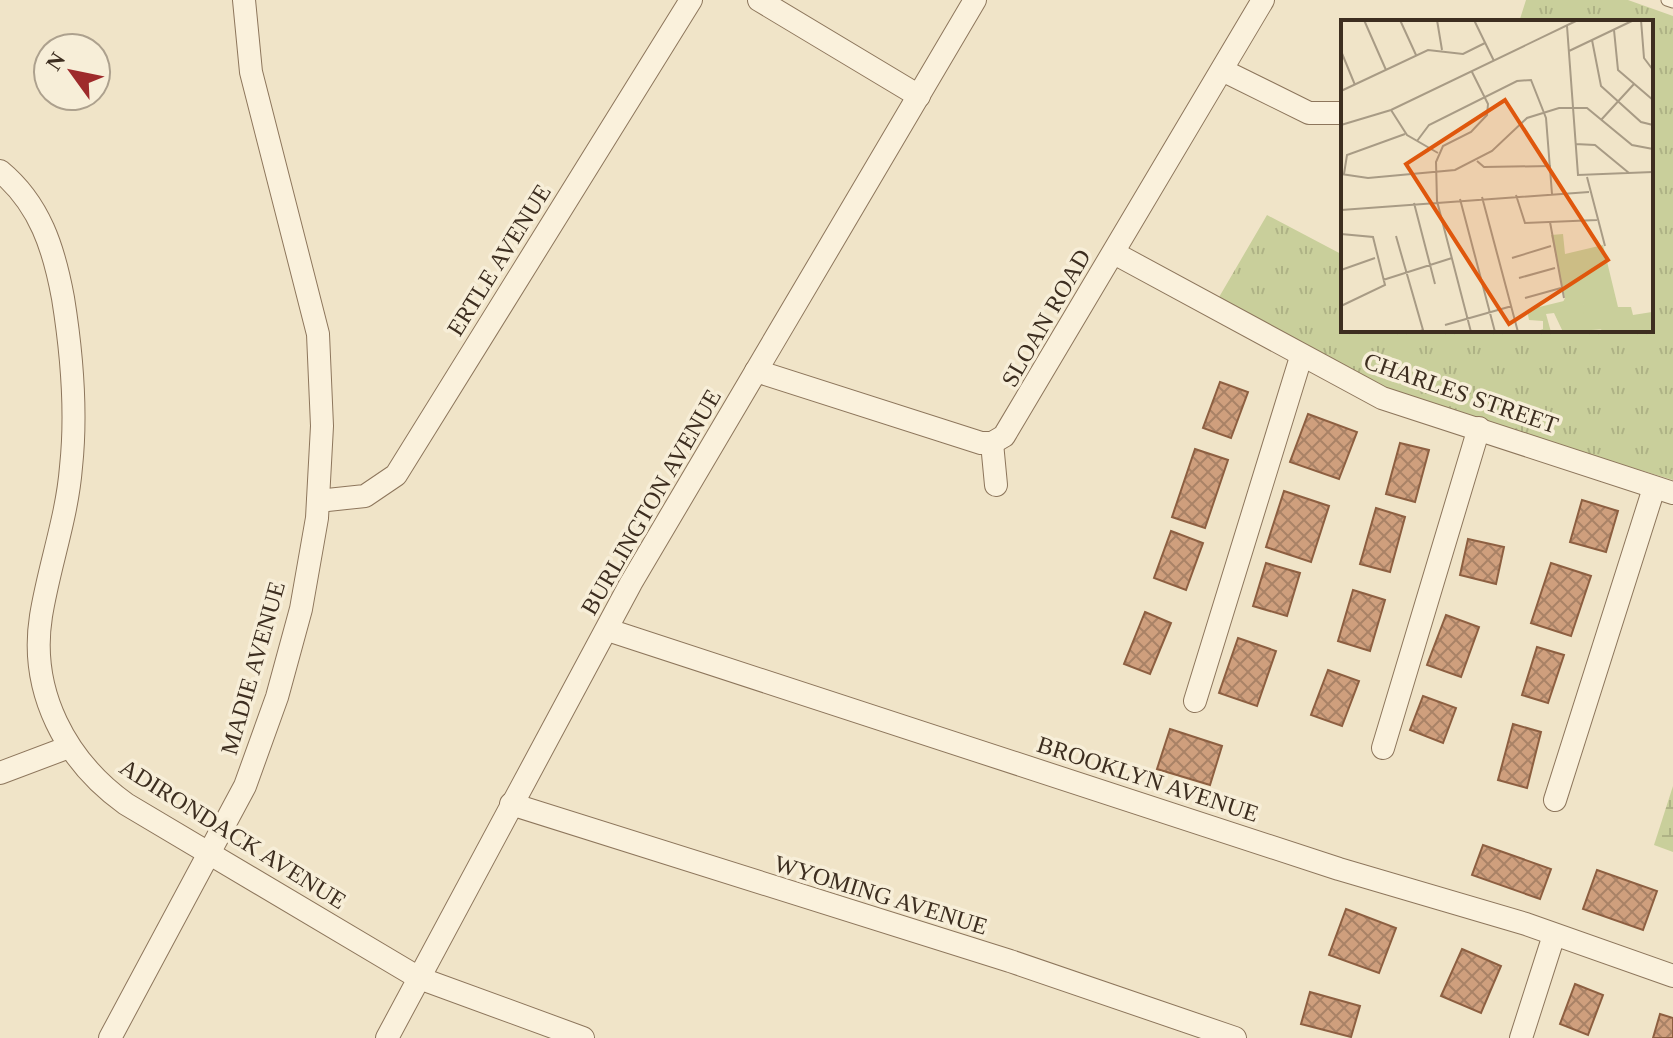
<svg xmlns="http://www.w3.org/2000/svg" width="1673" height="1038" font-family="'Times New Roman',serif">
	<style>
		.wetland { fill: url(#wetland-marsh) }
		.park { fill: url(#park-tufts) }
		.building { fill: url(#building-cross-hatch); stroke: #8d5f41; stroke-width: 2 }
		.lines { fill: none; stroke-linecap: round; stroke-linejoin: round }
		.lane-casing { stroke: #8d765c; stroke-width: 13 }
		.street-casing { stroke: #8d765c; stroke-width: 24 }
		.lane { stroke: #faf1dc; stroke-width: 11 }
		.street { stroke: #faf1dc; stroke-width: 22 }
		.labels { text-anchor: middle; stroke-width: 7; stroke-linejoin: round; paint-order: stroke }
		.street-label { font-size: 24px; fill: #3d2e20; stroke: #f7eed8 }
		.inset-road { fill: none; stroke: #a89b85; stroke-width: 2 }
		.view { fill: #df570d; fill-opacity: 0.15; stroke: #df570d; stroke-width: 4 }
		.inset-edge { fill: none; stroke: #3d2e20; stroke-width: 4 }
	</style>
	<defs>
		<pattern id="wetland-marsh" width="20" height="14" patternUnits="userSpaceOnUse" patternTransform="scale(2)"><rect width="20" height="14" fill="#c9cf9b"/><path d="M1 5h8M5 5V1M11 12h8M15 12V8" fill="none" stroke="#aeb285"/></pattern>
		<pattern id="park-tufts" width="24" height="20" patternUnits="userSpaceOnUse" patternTransform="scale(2)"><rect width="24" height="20" fill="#c9cf9b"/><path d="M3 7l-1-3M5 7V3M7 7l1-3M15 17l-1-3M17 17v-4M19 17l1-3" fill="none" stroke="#aeb285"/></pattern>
		<pattern id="building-cross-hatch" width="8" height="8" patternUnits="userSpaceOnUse" patternTransform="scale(2)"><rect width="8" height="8" fill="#cf9f7d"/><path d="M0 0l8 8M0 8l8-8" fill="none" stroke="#a98266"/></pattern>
	</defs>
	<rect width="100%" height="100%" fill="#f0e4c8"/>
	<path class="wetland" d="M1673 786V852L1654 845Z"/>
	<path class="park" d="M1526 0H1628L1673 16V480L1372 389 1215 304 1267 215 1343 255V330H1651V22H1519Z"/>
	<g class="building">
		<path d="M1220 382 1248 392 1231 438 1203 428Z"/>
		<path d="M1308 414 1357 432 1339 479 1290 462Z"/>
		<path d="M1400 443 1429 450 1415 502 1386 494Z"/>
		<path d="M1195 449 1228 460 1205 528 1172 517Z"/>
		<path d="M1284 491 1329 506 1311 562 1266 547Z"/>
		<path d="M1582 500 1618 511 1606 552 1570 542Z"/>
		<path d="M1376 508 1405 517 1390 572 1360 564Z"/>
		<path d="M1171 531 1203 543 1186 590 1154 578Z"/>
		<path d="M1468 539 1504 547 1496 584 1460 575Z"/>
		<path d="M1266 563 1300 573 1287 616 1253 606Z"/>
		<path d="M1551 563 1591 576 1571 636 1531 623Z"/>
		<path d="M1353 590 1385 600 1370 651 1338 641Z"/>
		<path d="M1145 612 1171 623 1150 674 1124 664Z"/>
		<path d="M1446 615 1479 627 1461 677 1427 665Z"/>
		<path d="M1238 638 1276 651 1257 706 1219 693Z"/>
		<path d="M1537 647 1564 655 1548 703 1522 695Z"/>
		<path d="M1328 670 1359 681 1342 726 1311 715Z"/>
		<path d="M1423 696 1456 708 1443 743 1410 730Z"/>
		<path d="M1513 724 1541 732 1527 788 1498 780Z"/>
		<path d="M1170 729 1222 746 1210 785 1157 769Z"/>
		<path d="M1483 845 1551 869 1540 899 1472 875Z"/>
		<path d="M1597 870 1657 891 1643 930 1583 909Z"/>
		<path d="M1346 909 1396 928 1379 973 1329 955Z"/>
		<path d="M1462 949 1501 966 1481 1013 1441 996Z"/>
		<path d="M1575 984 1603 995 1588 1035 1560 1024Z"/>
		<path d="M1310 992 1360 1006 1351 1037 1301 1024Z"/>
		<path d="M1660 1014 1673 1018V1038H1653Z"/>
	</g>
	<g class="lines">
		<g class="lane-casing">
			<path id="lane" d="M1667 0 1673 2"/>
		</g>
		<g class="street-casing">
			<g id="street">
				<path d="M759 0 919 96"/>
				<path d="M1222 70 1309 113H1343"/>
				<path d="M0 171C40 204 54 249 63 298 72 354 77 411 71 467 67 518 49 566 41 616 29 692 66 761 126 804L419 978 583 1038"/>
				<path d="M1114 253 1382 398 1673 493"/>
				<path d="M756 371 981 443H992L1004 436 1263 0"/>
				<path d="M992 443 996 485"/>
				<path d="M318 501 365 496 396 475 691 0"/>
				<path d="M608 630 1339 869 1526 924 1673 976"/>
				<path d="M1195 701 1301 357"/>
				<path d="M1383 748 1479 428"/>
				<path d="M0 773 69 747"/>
				<path d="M1555 800 1654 488"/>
				<path d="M511 804 1010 961 1235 1038"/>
				<path d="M110 1038 245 786 277 697 301 609 317 518 322 426 318 334 251 72 244 0"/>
				<path d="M387 1038 631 583 975 0"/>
				<path d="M1521 1038 1554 935"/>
			</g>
		</g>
		<use href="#lane" class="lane"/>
		<use href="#street" class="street"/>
	</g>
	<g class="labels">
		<g class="street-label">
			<text transform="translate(499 260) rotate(-58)" y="8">ERTLE AVENUE</text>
			<text transform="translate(1046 318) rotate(-60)" y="8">SLOAN ROAD</text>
			<text transform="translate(1461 393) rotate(19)" y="8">CHARLES STREET</text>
			<text transform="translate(651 502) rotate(-60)" y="8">BURLINGTON AVENUE</text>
			<text transform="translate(253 668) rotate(-74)" y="8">MADIE AVENUE</text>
			<text transform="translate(1148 779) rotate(18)" y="8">BROOKLYN AVENUE</text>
			<text transform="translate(233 834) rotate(32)" y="8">ADIRONDACK AVENUE</text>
			<text transform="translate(881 895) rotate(17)" y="8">WYOMING AVENUE</text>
		</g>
	</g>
	<g transform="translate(1341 20)">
		<rect width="312" height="312" fill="#f0e4c8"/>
		<path d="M227 280 242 284 265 309 222 312 213 293 205 294 210 312H194L202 309V301L188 300 186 290Z" fill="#c9cf9b"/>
		<path d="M222 214 224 234 262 225 277 287H290L292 295 311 292 312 312H263L243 294 242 284H221L224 278 210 215Z" fill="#c9cf9b"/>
		<path class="inset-road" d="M23 0 45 50M59 0 75 35M96 0 101 30M133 0 153 41M300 0 303 38 312 50M226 6 237 155 312 152M273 10 277 50 312 80M251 20 260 66 300 102 312 105M0 31 14 65M228 31 293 0M0 71 87 30 122 34 144 23M50 90 66 115 97 133M260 100 293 64M0 105 50 90 237 0M76 121 88 105 176 61 190 60 205 98 211 174M234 124 254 125 288 153M136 141 143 147 210 146M0 154 27 158 114 150 151 131 186 98 218 88H246L291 125 312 129M3 154 6 135 64 114M246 157 264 226M175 175 184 203 256 200M141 177 177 312M119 179 154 312M73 183 94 264M0 190 248 172M209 202 223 278M0 214 32 217 44 265 0 286M55 216 82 310 77 312M171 238 210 226M0 250 34 238M178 258 214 248M42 260 111 238M184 278 220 268M104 305 171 286M130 312 96 181 95 142 102 126 130 112 146 95 147 84 131 52"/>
		<path class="view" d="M164 80 267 240 168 304 65 144Z"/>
		<rect width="312" height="312" class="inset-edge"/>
	</g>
	<g transform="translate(72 72) rotate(303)"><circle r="38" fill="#f7eed8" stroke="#ada18e" stroke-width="2"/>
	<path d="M0-6L14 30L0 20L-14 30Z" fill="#9e2a2b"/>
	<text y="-12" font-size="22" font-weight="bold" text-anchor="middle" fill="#3d2e20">N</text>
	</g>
</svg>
